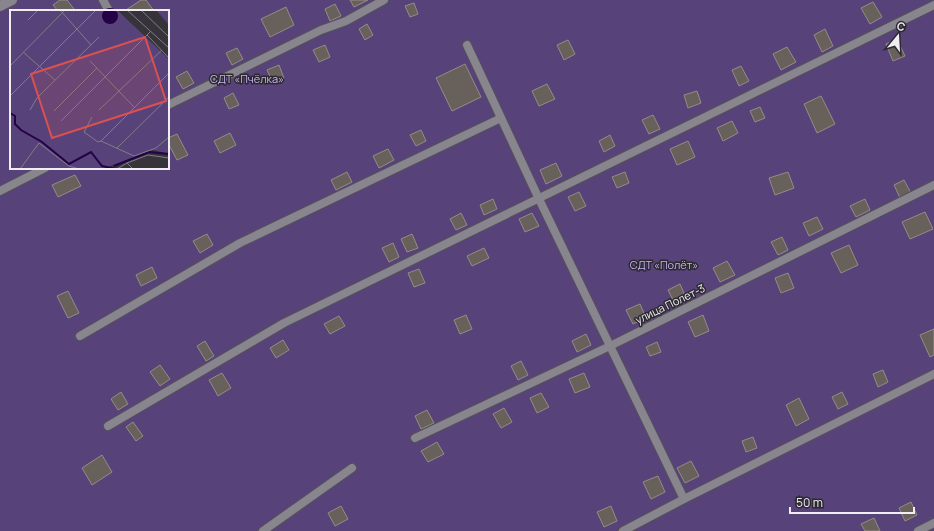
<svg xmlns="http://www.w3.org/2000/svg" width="934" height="531" font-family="Manrope,sans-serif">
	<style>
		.green { fill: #574379; fill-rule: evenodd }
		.building { fill: #68605a; stroke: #958c86 }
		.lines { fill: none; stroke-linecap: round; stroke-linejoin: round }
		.lane-casing { stroke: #545258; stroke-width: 10 }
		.street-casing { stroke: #545258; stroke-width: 12 }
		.lane { stroke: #88858e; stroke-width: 8 }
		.street { stroke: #88858e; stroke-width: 10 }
		.labels { text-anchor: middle; stroke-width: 3; stroke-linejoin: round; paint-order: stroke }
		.park-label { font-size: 11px; fill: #c8b3f1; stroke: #2c2931 }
		.street-label { font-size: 11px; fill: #f0eef3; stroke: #2c2931 }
		.inset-river { fill: none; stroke: #250148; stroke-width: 2 }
		.inset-road { fill: none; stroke: #807e85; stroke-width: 1 }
		.view { fill: #db5051; fill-opacity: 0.15; stroke: #db5051; stroke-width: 2 }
		.inset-edge { fill: none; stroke: #f0eef3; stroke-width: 2 }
	</style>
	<rect width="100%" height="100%" fill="#36333b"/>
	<path class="green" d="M0 0H934V531H0ZM11 11H168V168H11Z"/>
	<g class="building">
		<path d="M60 0H67L74 9 72 11H58L53 5Z"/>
		<path d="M141 0H146L154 11H127L126 10Z"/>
		<path d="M350 0H368L354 7Z"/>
		<path d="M873 2 882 17 870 24 861 8Z"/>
		<path d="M414 3 418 14 410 17 405 6Z"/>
		<path d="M335 4 341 16 330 21 325 9Z"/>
		<path d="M286 7 294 25 270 37 261 19Z"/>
		<path d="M367 24 373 35 365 40 359 29Z"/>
		<path d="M825 29 833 46 822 52 814 35Z"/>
		<path d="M897 39 905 56 893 61 886 44Z"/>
		<path d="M568 40 575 54 564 60 557 45Z"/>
		<path d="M325 45 330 57 319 62 313 50Z"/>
		<path d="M787 47 796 62 781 70 773 54Z"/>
		<path d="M237 48 243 59 232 65 226 53Z"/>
		<path d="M465 64 481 97 452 111 436 78Z"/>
		<path d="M279 65 284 78 273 83 267 70Z"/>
		<path d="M741 66 749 81 739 86 732 70Z"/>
		<path d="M187 71 194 83 183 89 176 77Z"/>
		<path d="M547 84 555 99 539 106 532 91Z"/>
		<path d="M697 91 701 103 688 108 684 95Z"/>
		<path d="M233 93 239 105 229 109 224 98Z"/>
		<path d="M821 96 835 124 817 133 804 104Z"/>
		<path d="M760 107 765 118 755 122 750 111Z"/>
		<path d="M653 115 660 129 649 134 642 120Z"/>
		<path d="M732 121 738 133 723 141 717 128Z"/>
		<path d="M421 130 426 141 416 146 410 135Z"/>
		<path d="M230 133 236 145 220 153 214 141Z"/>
		<path d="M177 134 188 155 177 160 168 143V138Z"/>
		<path d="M610 135 615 146 604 152 599 141Z"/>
		<path d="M688 141 695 157 677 165 670 149Z"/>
		<path d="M388 149 394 160 379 168 373 156Z"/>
		<path d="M556 163 562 176 546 184 540 170Z"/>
		<path d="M347 172 352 182 336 190 331 180Z"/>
		<path d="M625 172 629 183 617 188 612 177Z"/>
		<path d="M788 172 794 188 775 195 769 178Z"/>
		<path d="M75 175 81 186 58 197 52 185Z"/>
		<path d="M904 180 911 193 900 198 894 185Z"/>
		<path d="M579 192 586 206 575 211 568 197Z"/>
		<path d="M493 199 497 209 484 215 480 205Z"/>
		<path d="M865 199 870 210 856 217 850 206Z"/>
		<path d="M925 212 933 229 910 239 902 222Z"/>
		<path d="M461 213 467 225 456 230 450 219Z"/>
		<path d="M532 213 539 226 525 232 519 219Z"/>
		<path d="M817 217 823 229 809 236 803 223Z"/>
		<path d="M207 234 213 245 200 253 193 241Z"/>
		<path d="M412 234 418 248 407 252 401 239Z"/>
		<path d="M782 237 788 250 778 255 771 242Z"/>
		<path d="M393 243 399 257 389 262 382 248Z"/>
		<path d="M849 245 858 265 841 273 831 253Z"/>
		<path d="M484 248 489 258 472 266 467 256Z"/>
		<path d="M727 261 735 275 720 282 713 268Z"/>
		<path d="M152 267 157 278 141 286 136 275Z"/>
		<path d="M419 269 425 283 414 287 408 273Z"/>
		<path d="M788 273 794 288 781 293 775 278Z"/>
		<path d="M680 284 686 298 675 304 668 290Z"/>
		<path d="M68 291 79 313 68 318 57 296Z"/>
		<path d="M640 304 646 318 633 324 626 310Z"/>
		<path d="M466 315 472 329 460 334 454 320Z"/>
		<path d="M703 315 709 331 695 337 688 322Z"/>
		<path d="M339 316 345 326 330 334 324 324Z"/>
		<path d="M934 329V355L930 357 920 335Z"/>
		<path d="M586 334 591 345 577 352 572 341Z"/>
		<path d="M283 340 289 350 276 358 270 348Z"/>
		<path d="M205 341 214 356 206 361 197 346Z"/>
		<path d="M657 342 661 352 650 356 646 347Z"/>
		<path d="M521 361 528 375 518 380 511 366Z"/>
		<path d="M160 365 170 379 160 386 150 372Z"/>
		<path d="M883 370 888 382 878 387 873 374Z"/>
		<path d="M222 373 231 388 218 396 209 380Z"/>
		<path d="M584 373 590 387 575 393 569 379Z"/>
		<path d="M121 392 128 404 118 410 111 399Z"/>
		<path d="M842 392 848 404 838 409 832 397Z"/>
		<path d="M541 393 549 407 537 413 530 398Z"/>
		<path d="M799 398 809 419 796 426 786 405Z"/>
		<path d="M504 408 512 422 501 428 493 414Z"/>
		<path d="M427 410 434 423 421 429 415 416Z"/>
		<path d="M133 422 143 436 136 441 126 427Z"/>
		<path d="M753 437 757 448 746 452 742 441Z"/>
		<path d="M437 442 444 454 428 462 421 451Z"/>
		<path d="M102 455 112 472 92 485 82 468Z"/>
		<path d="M691 461 699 476 685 483 677 468Z"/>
		<path d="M658 476 665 492 651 499 643 482Z"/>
		<path d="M911 502 917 515 905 521 899 508Z"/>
		<path d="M341 506 348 519 335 526 328 513Z"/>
		<path d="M611 506 617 521 604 527 597 512Z"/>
		<path d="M874 518 880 531H865L861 524Z"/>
	</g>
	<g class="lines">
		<g class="lane-casing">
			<g id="lane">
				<path d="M103 0 109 11"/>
				<path d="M467 45 539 199 684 499"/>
				<path d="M168 105 321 30 346 21 384 0"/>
				<path d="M0 191 45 168"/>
				<path d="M80 336 240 243 501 118"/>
				<path d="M108 426 284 323 934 5"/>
				<path d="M415 438 610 346 934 185"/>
				<path d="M263 531 352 468"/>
				<path d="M623 531 684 499 934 374"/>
				<path d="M918 531 934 523"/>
			</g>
		</g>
		<g class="street-casing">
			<path id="street" d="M0 6 12 0"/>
		</g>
		<use href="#lane" class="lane"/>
		<use href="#street" class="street"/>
	</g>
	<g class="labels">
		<g class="park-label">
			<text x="247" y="83">СДТ «Пчёлка»</text>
			<text x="664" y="269">СДТ «Полёт»</text>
		</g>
		<g class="street-label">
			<text transform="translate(670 304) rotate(-26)" y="4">улица Полет-3</text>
		</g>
	</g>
	<g transform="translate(10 10)">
		<rect width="159" height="159" fill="#36333b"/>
		<path d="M0 0H107L159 49V144L143 140 92 159H0ZM146 0H159V15Z" fill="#574379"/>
		<path d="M92 6a8 8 0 1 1 16 0a8 8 0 1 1-16 0Z" fill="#250148"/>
		<path class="inset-river" d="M0 103 5 106V114L11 120 32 132 59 154 81 142 92 156 106 159M104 156 139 142 159 144"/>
		<path class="inset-road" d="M50 0 81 35M117 0 159 38M131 0 159 27M18 10 28 0M137 25 159 48M13 42 45 70M80 51 124 97M0 56 55 0M0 86 86 0M20 100 27 88 89 27M89 100 152 40M44 101 87 58M82 107 74 122 88 132 91 131 124 146 146 138 159 127M51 111 141 21M91 131 159 63M107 138 159 87M117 153 138 145 159 148M10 159 29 133 59 156 69 159M107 159 117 153 123 159"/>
		<path class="view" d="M135 27 156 91 42 128 21 64Z"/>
		<rect width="159" height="159" class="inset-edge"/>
	</g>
	<g transform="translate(898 36) rotate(18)" stroke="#2c2931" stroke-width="3" paint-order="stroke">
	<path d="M0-3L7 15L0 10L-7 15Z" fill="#f0eef3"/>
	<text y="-6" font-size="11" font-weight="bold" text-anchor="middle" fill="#f0eef3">С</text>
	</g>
	<path d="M790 507v6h124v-6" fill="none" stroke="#f0eef3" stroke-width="2"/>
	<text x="796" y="507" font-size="12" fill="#f0eef3" stroke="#2c2931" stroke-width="3" paint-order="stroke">50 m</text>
</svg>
